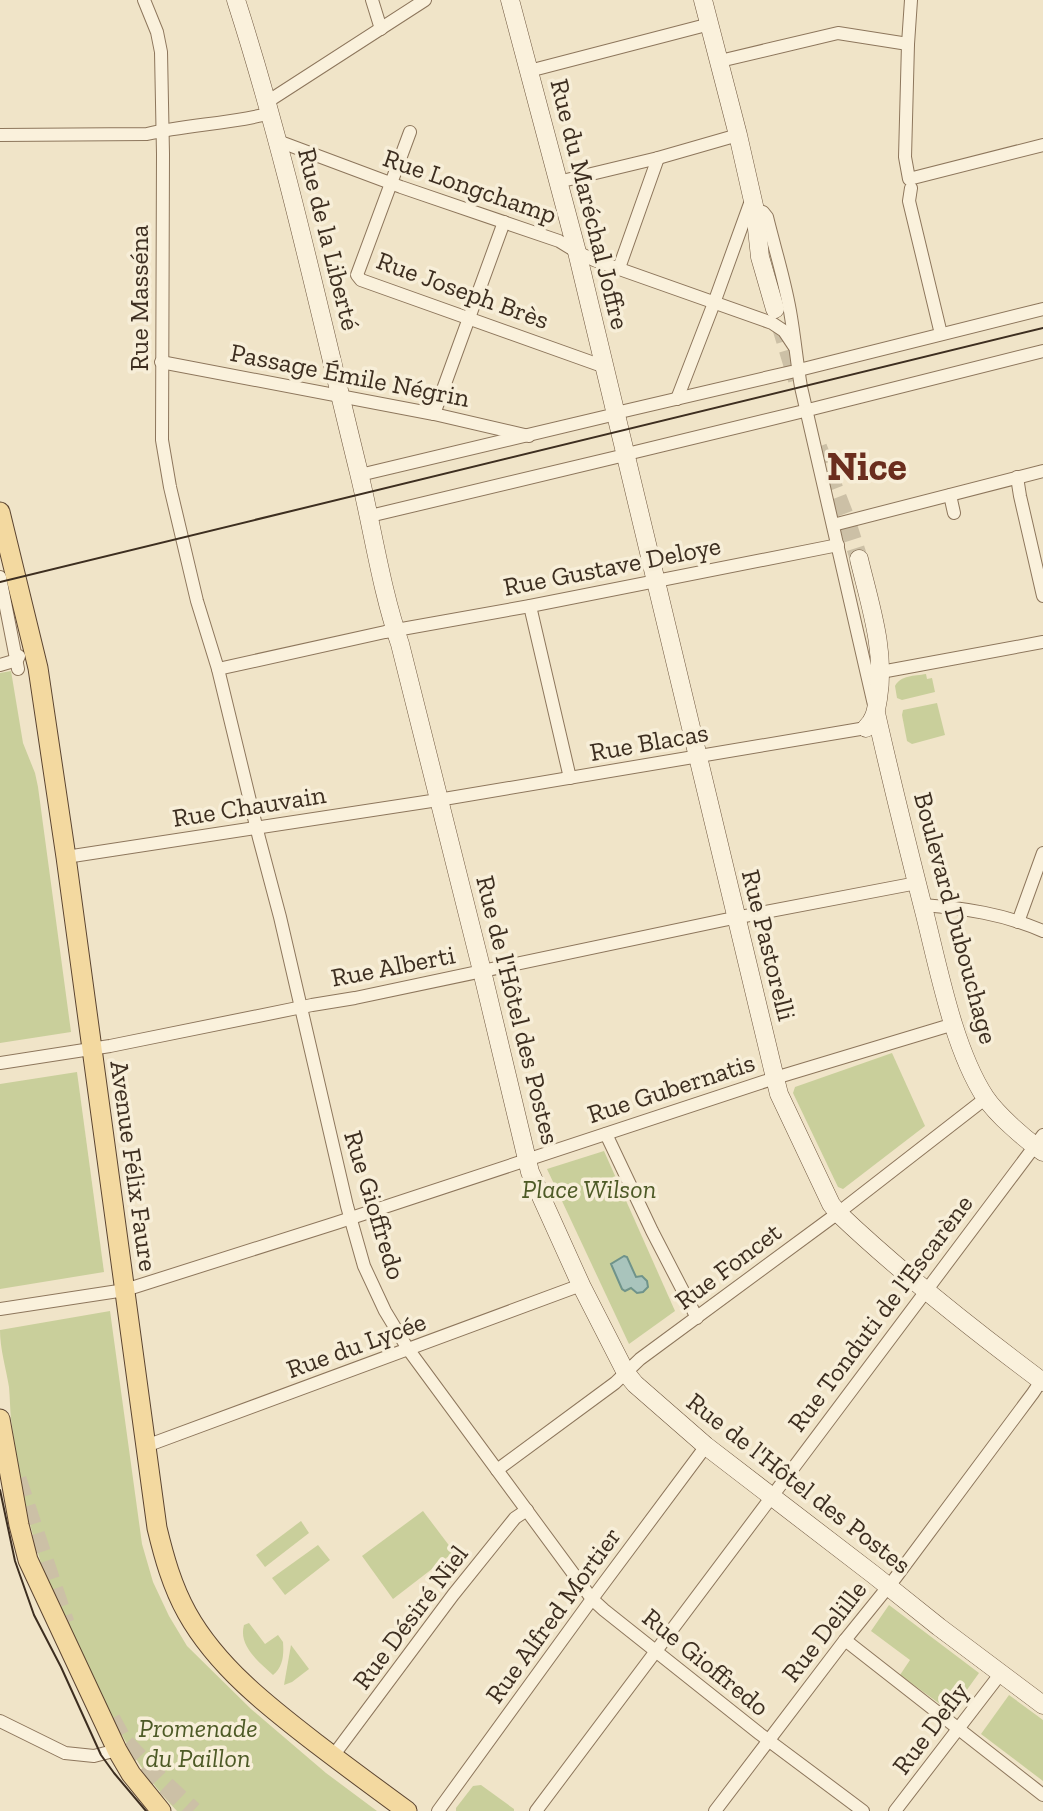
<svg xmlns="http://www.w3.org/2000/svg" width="1043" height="1811" font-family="'Zilla Slab',serif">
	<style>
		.green { fill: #c9cf9b }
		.water { fill: #a9c4bc; stroke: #6f938a; stroke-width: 2 }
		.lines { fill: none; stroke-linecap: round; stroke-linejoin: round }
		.secondary-tunnel { stroke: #ccc0a6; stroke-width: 18; stroke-dasharray: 18 9; stroke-linecap: butt }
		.primary-tunnel { stroke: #ccc0a6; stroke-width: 19; stroke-dasharray: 19 10; stroke-linecap: butt }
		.street-casing { stroke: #8d765c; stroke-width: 14 }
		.secondary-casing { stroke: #6f573f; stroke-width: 19 }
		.primary-casing { stroke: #5b4430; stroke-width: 21 }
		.street { stroke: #faf1dc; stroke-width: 12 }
		.secondary { stroke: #faf1dc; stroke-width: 18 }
		.primary { stroke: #f3d9a0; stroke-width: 19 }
		.tram { stroke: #3d2e20; stroke-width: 2 }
		.labels { text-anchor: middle; stroke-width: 7; stroke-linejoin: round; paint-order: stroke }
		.street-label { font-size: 26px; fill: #3d2e20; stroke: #f7eed8 }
		.park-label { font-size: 26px; font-style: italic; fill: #4d5a26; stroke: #f7eed8 }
		.town-label { font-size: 40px; font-weight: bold; fill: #6b2e1e; stroke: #f7eed8 }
	</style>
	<rect width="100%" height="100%" fill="#f0e4c8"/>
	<g class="green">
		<path d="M11 671 23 743 35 773 38 787 71 1032 0 1043V673Z"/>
		<path d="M926 674 927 679 932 678 935 692 902 700 897 698 895 686C901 675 914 676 926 674Z"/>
		<path d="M937 703 945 735 912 744 907 741 902 715 903 710Z"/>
		<path d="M892 1053 925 1126 843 1189 838 1187 793 1093 795 1087Z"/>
		<path d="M77 1072 104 1272 0 1289V1084Z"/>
		<path d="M604 1151 675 1311 629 1344 547 1169Z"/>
		<path d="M110 1311 142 1544 153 1582 169 1616 187 1646 251 1709 326 1773 377 1811H177C129 1762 106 1703 77 1642 63 1612 46 1582 37 1550 25 1509 17 1462 11 1419 10 1409 10 1398 9 1387 6 1368 0 1349 0 1330Z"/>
		<path d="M423 1511 454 1552 393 1599 362 1556Z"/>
		<path d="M301 1521 309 1533 265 1567 256 1555Z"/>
		<path d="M318 1545 330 1560 285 1595 272 1578Z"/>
		<path d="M889 1605 979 1673 951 1712 900 1675 910 1660 871 1631Z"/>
		<path d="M249 1623 265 1644 278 1635 283 1642C284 1655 283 1667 273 1675 259 1662 238 1646 244 1625Z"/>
		<path d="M291 1645 309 1669 292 1682 284 1685Z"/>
		<path d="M1009 1695 1043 1720V1781L981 1734Z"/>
		<path d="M481 1785 514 1809V1811H456V1808L473 1786Z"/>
	</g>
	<path class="water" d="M624 1256 627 1257 636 1277 642 1276 647 1281 648 1287 643 1292 637 1293 631 1288 625 1291 622 1289 611 1264Z"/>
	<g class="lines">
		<g class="secondary-tunnel">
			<path d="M780 324 797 380"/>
			<path d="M818 447 845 516 859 559"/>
		</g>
		<g class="primary-tunnel">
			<path d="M17 1479 65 1623"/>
			<path d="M111 1719 123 1741 162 1782 193 1811"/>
		</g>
		<g class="street-casing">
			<g id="street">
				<path d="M144 0 157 32 161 52 163 154 162 440 170 487 197 601 218 669 259 838 280 917 347 1206 364 1266 385 1311 408 1349 592 1599 604 1610 760 1734 863 1811"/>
				<path d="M372 0 381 29"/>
				<path d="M911 0 908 44 905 157 909 179 1043 145"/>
				<path d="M720 61 838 33 908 44"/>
				<path d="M529 71 710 24"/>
				<path d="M267 102 425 0"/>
				<path d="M410 132 357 275 361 280 605 367"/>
				<path d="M0 135 147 134C185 125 225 124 263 115"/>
				<path d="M278 141 401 187 559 241 577 252 594 260 772 323 784 331 794 346"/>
				<path d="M558 182 658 158 738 135"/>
				<path d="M911 188 909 201 941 334"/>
				<path d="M755 210 763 212 767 217C775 250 786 284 791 317 795 341 797 364 801 387L874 705"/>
				<path d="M619 268 658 158"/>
				<path d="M161 362 434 414 529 436"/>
				<path d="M803 369 1043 309"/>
				<path d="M677 399 714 303 752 198"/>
				<path d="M812 409 1043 351"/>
				<path d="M620 412 791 372"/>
				<path d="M434 414 504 222"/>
				<path d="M631 453 800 412"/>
				<path d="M364 474 612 415"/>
				<path d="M1017 477 1020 496 1043 596"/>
				<path d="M950 495 954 513"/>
				<path d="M374 515 621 456"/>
				<path d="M833 525 1043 471"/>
				<path d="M0 577 18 669"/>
				<path d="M530 606 570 778"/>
				<path d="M0 665 17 660 19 656"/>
				<path d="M218 669 385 632 530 606 838 545"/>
				<path d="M875 669 881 672 1043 642"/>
				<path d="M66 857 438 800 866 728"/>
				<path d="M923 905C964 908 1004 914 1043 931"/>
				<path d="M1018 922 1043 853"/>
				<path d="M0 1063 110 1046 312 1005 355 998 724 920 917 883"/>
				<path d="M606 1134 652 1231 697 1318"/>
				<path d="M0 1309 125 1290 336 1223 775 1078 954 1024"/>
				<path d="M146 1446 581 1285"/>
				<path d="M497 1470 615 1383 640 1359 838 1213 986 1098"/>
				<path d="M845 1640 1043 1795"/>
				<path d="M0 1721 65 1753 94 1756 117 1750"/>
				<path d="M333 1756 453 1595 515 1518 527 1510"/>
				<path d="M438 1811 592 1599 706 1446"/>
				<path d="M536 1811 1043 1135"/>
				<path d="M715 1811 845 1640 896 1577 1033 1393 1043 1378"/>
				<path d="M895 1811 1001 1673"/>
			</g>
		</g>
		<g class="secondary-casing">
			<g id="secondary">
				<path d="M236 0C286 155 320 315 359 473 373 530 381 589 400 644L482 971 530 1172 581 1285 626 1373 635 1384 706 1446 874 1575 939 1627 1043 1705"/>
				<path d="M510 0 577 252 775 1078 779 1094 831 1204 838 1213C902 1274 972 1329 1043 1382"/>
				<path d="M703 0 738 135 755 210 760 257 775 309"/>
				<path d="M859 559C870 605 886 651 878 699 876 710 875 720 866 728"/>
				<path d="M876 713C891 780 908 848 925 915 939 971 954 1049 985 1097 997 1115 1025 1139 1043 1152"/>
			</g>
		</g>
		<g class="primary-casing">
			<g id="primary">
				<path d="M0 512 38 668 66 857 157 1528C164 1557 172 1586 187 1613 217 1667 269 1707 317 1744 347 1767 377 1789 407 1811"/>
				<path d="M0 1419 19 1525 28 1560 117 1750 131 1774 161 1811"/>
			</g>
		</g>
		<use href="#street" class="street"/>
		<use href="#secondary" class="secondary"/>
		<use href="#primary" class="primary"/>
		<g class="tram">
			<path d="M0 582 1043 328"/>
			<path d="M0 1490 15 1561 34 1615 61 1667 101 1755 114 1773 146 1811"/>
		</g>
	</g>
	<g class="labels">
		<g class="street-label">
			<text transform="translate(470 186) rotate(19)" y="9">Rue Longchamp</text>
			<text transform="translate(590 204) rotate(76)" y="9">Rue du Maréchal Joffre</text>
			<text transform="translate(329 239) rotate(76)" y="9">Rue de la Liberté</text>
			<text transform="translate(463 290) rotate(20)" y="9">Rue Joseph Brès</text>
			<text transform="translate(139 298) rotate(-90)" y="9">Rue Masséna</text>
			<text transform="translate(350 375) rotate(11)" y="9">Passage Émile Négrin</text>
			<text transform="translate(612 566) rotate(-11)" y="9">Rue Gustave Deloye</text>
			<text transform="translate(649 742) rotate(-10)" y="9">Rue Blacas</text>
			<text transform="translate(249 806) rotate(-9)" y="9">Rue Chauvain</text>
			<text transform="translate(956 918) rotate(75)" y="9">Boulevard Dubouchage</text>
			<text transform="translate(769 945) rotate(76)" y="9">Rue Pastorelli</text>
			<text transform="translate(393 966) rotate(-11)" y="9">Rue Alberti</text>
			<text transform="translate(518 1010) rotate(76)" y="9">Rue de l'Hôtel des Postes</text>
			<text transform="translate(671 1088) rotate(-18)" y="9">Rue Gubernatis</text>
			<text transform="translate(134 1166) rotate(82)" y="9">Avenue Félix Faure</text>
			<text transform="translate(375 1205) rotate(73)" y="9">Rue Gioffredo</text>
			<text transform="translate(728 1266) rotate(-37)" y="9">Rue Foncet</text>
			<text transform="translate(880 1313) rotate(-53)" y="9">Rue Tonduti de l'Escarène</text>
			<text transform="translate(356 1345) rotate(-20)" y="9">Rue du Lycée</text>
			<text transform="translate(799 1483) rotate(38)" y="9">Rue de l'Hôtel des Postes</text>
			<text transform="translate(553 1615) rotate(-54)" y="9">Rue Alfred Mortier</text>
			<text transform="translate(410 1617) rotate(-53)" y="9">Rue Désiré Niel</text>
			<text transform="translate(824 1631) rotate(-52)" y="9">Rue Delille</text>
			<text transform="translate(706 1662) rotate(39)" y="9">Rue Gioffredo</text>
			<text transform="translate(930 1728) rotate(-53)" y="9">Rue Defly</text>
		</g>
		<g class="park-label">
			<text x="589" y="1198">Place Wilson</text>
			<text x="198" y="1737">Promenade<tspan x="198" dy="30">du Paillon</tspan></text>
		</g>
		<g class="town-label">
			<text x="867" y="480">Nice</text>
		</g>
	</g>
</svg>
